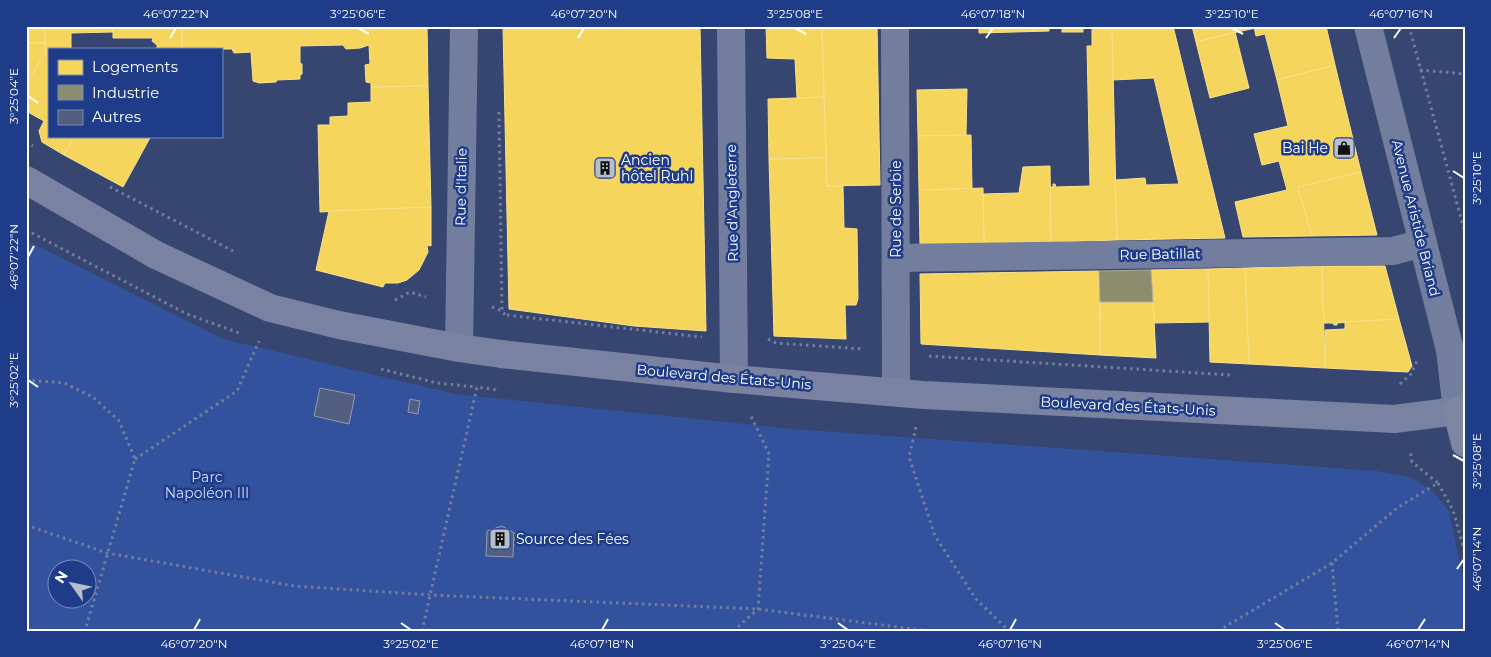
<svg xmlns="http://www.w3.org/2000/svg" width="1491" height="657" font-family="Montserrat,sans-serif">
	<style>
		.green { fill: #33529e; fill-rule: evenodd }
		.homes { fill: #f6d55c; stroke: #f9e28d }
		.industry { fill: #8c8c6e; stroke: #aeae9a }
		.building { fill: #525f80; stroke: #919bb3 }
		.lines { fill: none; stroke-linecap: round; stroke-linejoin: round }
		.path { stroke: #737e9e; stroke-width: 3; stroke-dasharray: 2.5 4; stroke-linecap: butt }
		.minor { stroke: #737e9e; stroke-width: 28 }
		.tertiary { stroke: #737e9e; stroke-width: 28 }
		.secondary { stroke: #7983a1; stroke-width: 28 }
		.primary { stroke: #7d87a3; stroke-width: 28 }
		.ticks { fill: none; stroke: #fff; stroke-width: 2 }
		.labels { text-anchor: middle; stroke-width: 5; stroke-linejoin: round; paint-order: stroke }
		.poi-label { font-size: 14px; fill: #fff; stroke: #1f3c88; text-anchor: start }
		.street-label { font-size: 14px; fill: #fff; stroke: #1f3c88 }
		.park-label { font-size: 14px; fill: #cddaf8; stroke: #1f3c88 }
		.neatline { fill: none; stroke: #fff; stroke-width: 2 }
		.ticks-label { font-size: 12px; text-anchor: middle; fill: #fff }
	</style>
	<rect width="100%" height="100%" fill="#374670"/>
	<path class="green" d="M26 240 223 339 455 394 792 429 1377 471 1413 478 1433 492 1449 511 1465 587V631H26ZM58 570H88V600H58Z"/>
	<g class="homes">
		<rect x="26" y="26" width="19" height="17"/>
		<path d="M45 26H113V32L71 33V49H49V54L45 53Z"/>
		<path d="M113 26H182V49H157V45L152 41 153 38H113Z"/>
		<path d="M182 26H427L428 86 371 87V83L366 82 365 65 370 64 369 45 360 48 346 49 343 45 300 46V63L302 64V74L300 75V79L277 80 276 82 259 83 253 81 251 52 234 53 232 49H182Z"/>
		<path d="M503 26H700L706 331 634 326 509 309Z"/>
		<path d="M766 26H822L824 97 797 98 795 59 767 58Z"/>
		<path d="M822 26H877L880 185 827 186Z"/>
		<path d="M979 26H1049V31L979 33Z"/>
		<rect x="1062" y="26" width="21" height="6"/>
		<path d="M1092 26H1112L1117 240 1051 242 1050 187H1053V184H1055L1056 187 1090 186 1087 46H1092Z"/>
		<path d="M1112 26H1173L1225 238 1117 240 1115 180 1145 178 1146 185 1179 184 1154 78 1113 80Z"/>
		<path d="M1192 26H1231L1233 33 1196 42Z"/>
		<path d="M1232 26H1259L1260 27 1233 33Z"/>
		<path d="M1326 26 1335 65 1277 80 1265 34 1256 36 1254 27Z"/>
		<path d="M1235 32 1249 88 1210 98 1196 42Z"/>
		<path d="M26 43H45V53L26 85Z"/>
		<path d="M45 53 49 54V136H74L64 155 42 142 39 131 44 121 26 111V85Z"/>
		<path d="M1335 65 1361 172 1298 187 1312 236 1243 237 1235 202 1287 190 1279 161 1262 165 1254 134 1288 126 1277 80Z"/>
		<path d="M428 86 431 207 320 212 318 125H330V117L348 116V103L371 102V87Z"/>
		<path d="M967 89 966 135 918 136 917 90Z"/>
		<path d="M824 97 826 158 769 159 768 99Z"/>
		<path d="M966 135H971L972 189 919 190 918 136Z"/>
		<path d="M74 136H151L123 187 64 155Z"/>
		<path d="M826 158 827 186H843L844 228 857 229 858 299 856 305H845L846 339 774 336 769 159Z"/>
		<path d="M1050 166 1051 242 984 244 983 194 1019 193 1023 167Z"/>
		<path d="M1361 172 1377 235 1312 236 1298 187Z"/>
		<path d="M983 188 984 244 920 245 919 190Z"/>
		<path d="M431 207V246L427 245 428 252 419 270 407 280 398 283H385L383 287 316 270 329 211Z"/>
		<path d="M1322 266 1325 368 1249 364 1245 268Z"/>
		<path d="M1322 266H1385L1399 319 1337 323V325H1334L1333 323H1324Z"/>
		<path d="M1245 268 1249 364 1210 362 1208 269Z"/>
		<path d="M1208 269 1209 322 1154 323 1151 270Z"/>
		<path d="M1099 271 1100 355 921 344 920 274Z"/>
		<path d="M1100 302H1153L1156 358 1100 355Z"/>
		<path d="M1399 319 1412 366 1408 372 1325 368V330L1345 329V322Z"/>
	</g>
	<path class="industry" d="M1151 270 1153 302H1100L1099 271Z"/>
	<g class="building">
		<path d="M320 388 355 395 349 424 314 416Z"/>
		<path d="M410 399 420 401 418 414 408 412Z"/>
		<path d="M502 526 514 533 513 557 486 556 487 531Z"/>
		<path d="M514 533 520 534 521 545 514 544Z"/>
	</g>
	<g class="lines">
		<g class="path">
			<path d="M1409 26 1465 233"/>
			<path d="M1420 70 1465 74"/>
			<path d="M499 112 502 311"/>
			<path d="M26 142 33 146"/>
			<path d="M110 187 233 251"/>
			<path d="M26 230 187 314 242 334"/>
			<path d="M395 300 410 292 426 297"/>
			<path d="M492 307 502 311 507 317"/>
			<path d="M507 315 702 337"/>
			<path d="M768 339 776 343 863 349"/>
			<path d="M929 356 1230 375"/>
			<path d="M381 369 437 383 477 387"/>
			<path d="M26 380 64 383 93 397 119 421 135 459 85 631"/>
			<path d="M1400 384 1411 374 1417 361"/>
			<path d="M916 427 909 457 935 536 976 599 1009 631"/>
			<path d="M135 459 237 391 259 341"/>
			<path d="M1438 483 1453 510 1465 553"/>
			<path d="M26 525 107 553 294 586 431 595 758 609 929 631"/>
			<path d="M1332 563 1338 631"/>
			<path d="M422 631 477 387 497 390V387"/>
			<path d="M733 631 758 609 769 454 750 414"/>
			<path d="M1218 631 1332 563 1397 508 1438 483 1412 462 1410 450"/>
		</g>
		<g class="minor">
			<path d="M731 26 734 379"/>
			<path d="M895 26 896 392"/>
			<path d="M896 258 1393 251 1423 243"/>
			<path d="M459 348 464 26"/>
		</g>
		<path class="tertiary" d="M1368 26 1450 350 1457 411"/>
		<path class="secondary" d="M26 180 156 255 270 308 339 325 459 348 501 354 734 379 924 395 1394 419 1457 411 1465 422"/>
		<path class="primary" d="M1465 408 1457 411 1465 443"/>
	</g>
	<path class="ticks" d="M358 28 369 34M795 28 806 34M1232 28 1243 34M170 38 176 28M578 38 584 28M986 38 993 28M1394 38 1401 28M28 96 38 103M1453 171 1464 178M28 257 34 246M28 380 38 387M1453 455 1464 461M1457 569 1464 559M401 623 411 630M838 623 848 630M1275 623 1285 630M194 630 200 619M602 630 608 619M1010 630 1016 619M1418 630 1425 619"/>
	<defs>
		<g id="shop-square" transform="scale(1.125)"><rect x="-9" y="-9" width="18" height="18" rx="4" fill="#b9becd" stroke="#1f3c88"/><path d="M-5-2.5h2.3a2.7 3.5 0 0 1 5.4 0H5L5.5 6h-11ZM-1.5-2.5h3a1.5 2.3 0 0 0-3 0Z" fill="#111"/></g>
		<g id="building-square" transform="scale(1.125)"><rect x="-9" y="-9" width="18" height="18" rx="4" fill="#b9becd" stroke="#1f3c88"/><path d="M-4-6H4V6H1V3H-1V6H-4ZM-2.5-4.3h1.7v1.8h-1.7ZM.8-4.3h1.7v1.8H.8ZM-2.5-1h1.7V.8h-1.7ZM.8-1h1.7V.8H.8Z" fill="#111"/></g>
	</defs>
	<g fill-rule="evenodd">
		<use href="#shop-square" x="1344" y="148"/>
		<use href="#building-square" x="605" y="168"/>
		<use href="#building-square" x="500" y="539"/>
	</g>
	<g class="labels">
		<g class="poi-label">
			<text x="1328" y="153" text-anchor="end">Bai He</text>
			<text x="621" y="165">Ancien<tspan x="621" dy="16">hôtel Ruhl</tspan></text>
			<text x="516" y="544">Source des Fées</text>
		</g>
		<g class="street-label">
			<text transform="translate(461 187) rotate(-89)" y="5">Rue d'Italie</text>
			<text transform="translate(732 203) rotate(-91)" y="5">Rue d'Angleterre</text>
			<text transform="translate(896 209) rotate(-90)" y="5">Rue de Serbie</text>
			<text transform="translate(1416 218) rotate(76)" y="5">Avenue Aristide Briand</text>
			<text transform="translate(1160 254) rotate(-1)" y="5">Rue Batillat</text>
			<text transform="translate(724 377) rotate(5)" y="5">Boulevard des États-Unis</text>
			<text transform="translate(1128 406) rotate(3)" y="5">Boulevard des États-Unis</text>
		</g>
		<g class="park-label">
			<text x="207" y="482">Parc<tspan x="207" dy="16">Napoléon III</tspan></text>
		</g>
	</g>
	<rect width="1491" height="657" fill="none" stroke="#1f3c88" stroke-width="55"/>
	<rect x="48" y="48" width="175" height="90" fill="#1f3c88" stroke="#798ab8"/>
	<rect x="58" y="60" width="25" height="15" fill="#f6d55c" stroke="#798ab8"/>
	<text x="92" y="72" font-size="15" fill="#ffffff">Logements</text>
	<rect x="58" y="85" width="25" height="15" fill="#8c8c6e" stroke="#798ab8"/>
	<text x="92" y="98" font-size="15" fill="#ffffff">Industrie</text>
	<rect x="58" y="110" width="25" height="15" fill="#525f80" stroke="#798ab8"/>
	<text x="92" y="122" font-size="15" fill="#ffffff">Autres</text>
	<g transform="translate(72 584) rotate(303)"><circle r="24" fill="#1f3c88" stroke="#798ab8"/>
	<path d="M0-4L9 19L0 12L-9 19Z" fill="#b9becd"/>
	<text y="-8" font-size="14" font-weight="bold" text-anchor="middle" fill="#ffffff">N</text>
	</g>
	<rect x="28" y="28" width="1436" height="602" class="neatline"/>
	<g class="ticks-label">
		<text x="176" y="18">46°07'22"N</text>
		<text x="358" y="18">3°25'06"E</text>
		<text x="584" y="18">46°07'20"N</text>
		<text x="795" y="18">3°25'08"E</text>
		<text x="993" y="18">46°07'18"N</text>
		<text x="1232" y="18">3°25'10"E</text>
		<text x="1401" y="18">46°07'16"N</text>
		<text transform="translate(14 96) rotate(-90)" y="4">3°25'04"E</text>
		<text transform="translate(1477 178) rotate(-90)" y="4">3°25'10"E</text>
		<text transform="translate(14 257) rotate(-90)" y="4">46°07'22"N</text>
		<text transform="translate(14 380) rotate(-90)" y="4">3°25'02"E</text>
		<text transform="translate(1477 461) rotate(-90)" y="4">3°25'08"E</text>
		<text transform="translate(1477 559) rotate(-90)" y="4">46°07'14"N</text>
		<text x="194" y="648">46°07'20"N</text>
		<text x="411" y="648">3°25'02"E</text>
		<text x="602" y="648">46°07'18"N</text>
		<text x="848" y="648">3°25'04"E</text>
		<text x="1010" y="648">46°07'16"N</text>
		<text x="1285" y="648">3°25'06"E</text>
		<text x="1418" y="648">46°07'14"N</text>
	</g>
</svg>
